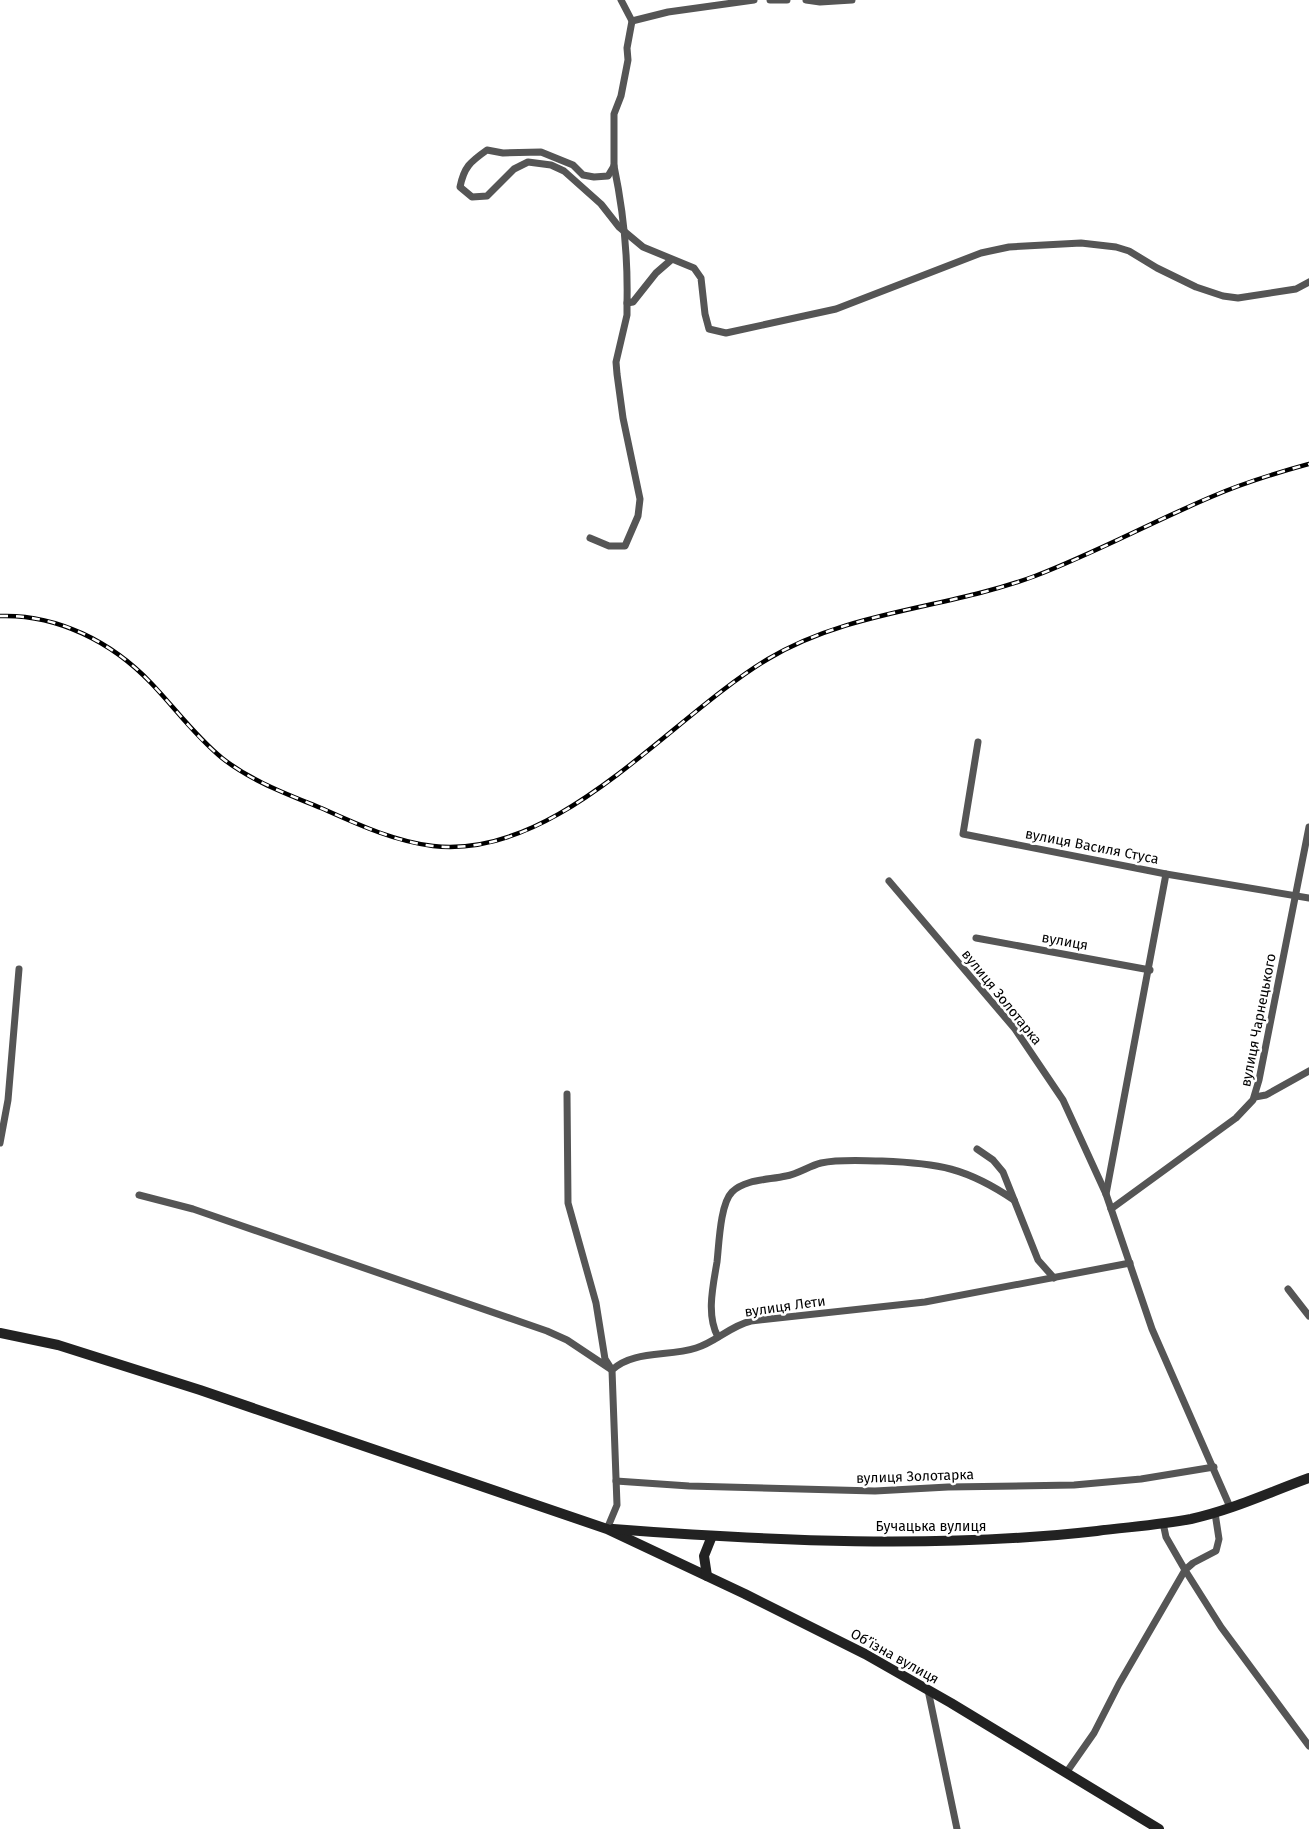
<svg xmlns="http://www.w3.org/2000/svg" width="1309" height="1829" font-family="'Fira Sans',sans-serif">
	<style>
		.lines { fill: none; stroke-linecap: round; stroke-linejoin: round }
		.minor { stroke: #555; stroke-width: 7 }
		.secondary { stroke: #222; stroke-width: 10 }
		.rail-casing { stroke: #000; stroke-width: 4.5 }
		.rail { stroke: #fff; stroke-width: 2.5; stroke-dasharray: 8; stroke-linecap: butt }
		.labels { text-anchor: middle; stroke-width: 5; stroke-linejoin: round; paint-order: stroke }
		.street-label { font-size: 14px; fill: #000; stroke: #fff }
	</style>
	<rect width="100%" height="100%" fill="#fff"/>
	<g class="lines">
		<g class="minor">
			<path d="M621 0 632 21 627 48 628 60 621 96 614 114V166L608 176 594 177 583 175 573 165 541 152 503 153 487 150C470 162 464 167 460 187L472 197 487 196 514 169 528 162 551 165 564 171 601 204 619 227 643 247 694 268 701 278 705 314 709 329 726 333 836 309 981 253 1009 247 1081 243 1116 247 1129 251 1157 268 1196 287 1223 296 1238 298 1296 289 1309 282"/>
			<path d="M770 0H787"/>
			<path d="M806 0 820 2 852 0"/>
			<path d="M632 21 668 12 754 0"/>
			<path d="M614 166C623 209 628 260 627 303L633 302 656 273 671 260"/>
			<path d="M590 538 609 546H625L638 516 640 499 623 418 617 374 616 362 627 315V303"/>
			<path d="M978 742 963 834 1166 874 1309 898"/>
			<path d="M889 881 1015 1029 1063 1100 1106 1194 1152 1329 1230 1507"/>
			<path d="M976 938 1150 970"/>
			<path d="M1255 1097 1266 1095 1309 1071"/>
			<path d="M0 1143 8 1100 19 969"/>
			<path d="M977 1149 993 1160 1003 1172 1038 1260 1054 1278"/>
			<path d="M1106 1194 1166 874"/>
			<path d="M139 1195 193 1209 547 1331 567 1340 612 1370 605 1359 596 1303 568 1203 567 1094"/>
			<path d="M1111 1209 1236 1118 1253 1100 1259 1080 1309 827"/>
			<path d="M1288 1289 1309 1316"/>
			<path d="M718 1337C706 1315 713 1286 717 1262 719 1245 720 1204 732 1192 745 1179 769 1180 786 1176 798 1174 809 1166 821 1163 841 1159 862 1161 882 1161 938 1163 967 1168 1014 1200"/>
			<path d="M616 1481 689 1486 875 1491 948 1487 1074 1485 1141 1479 1214 1467"/>
			<path d="M1215 1513 1219 1539 1216 1551 1193 1563 1185 1570 1221 1627 1309 1746"/>
			<path d="M607 1529 617 1505 612 1370C633 1350 668 1357 696 1348 716 1342 730 1326 751 1321L925 1302 1130 1263"/>
			<path d="M928 1690 957 1829"/>
			<path d="M1066 1773 1094 1733 1119 1684 1185 1570 1166 1537 1163 1523"/>
		</g>
		<g class="secondary">
			<path d="M0 1333 58 1345 200 1390 607 1529 745 1594 865 1654 951 1703 1159 1829"/>
			<path d="M613 1529C773 1541 937 1549 1097 1531 1128 1527 1160 1525 1191 1519 1232 1510 1270 1492 1309 1478"/>
			<path d="M707 1576 704 1556 712 1536"/>
		</g>
		<g class="rail-casing">
			<path id="rail" d="M0 616C57 614 112 642 151 683 175 708 195 736 222 758 251 781 287 794 321 808 357 824 393 841 433 846 558 860 668 719 768 659 850 610 947 609 1035 576 1095 553 1152 522 1211 497 1243 483 1276 473 1309 464"/>
		</g>
		<use href="#rail" class="rail"/>
	</g>
	<g class="labels">
		<g class="street-label">
			<text transform="translate(1092 846) rotate(11)" y="5">вулиця Василя Стуса</text>
			<text transform="translate(1065 941) rotate(10)" y="5">вулиця</text>
			<text transform="translate(1002 997) rotate(51)" y="5">вулиця Золотарка</text>
			<text transform="translate(1258 1020) rotate(-79)" y="5">вулиця Чарнецького</text>
			<text transform="translate(785 1306) rotate(-8)" y="5">вулиця Лети</text>
			<text transform="translate(915 1476) rotate(-2)" y="5">вулиця Золотарка</text>
			<text x="931" y="1531">Бучацька вулиця</text>
			<text transform="translate(895 1656) rotate(29)" y="5">Обʼїзна вулиця</text>
		</g>
	</g>
</svg>
